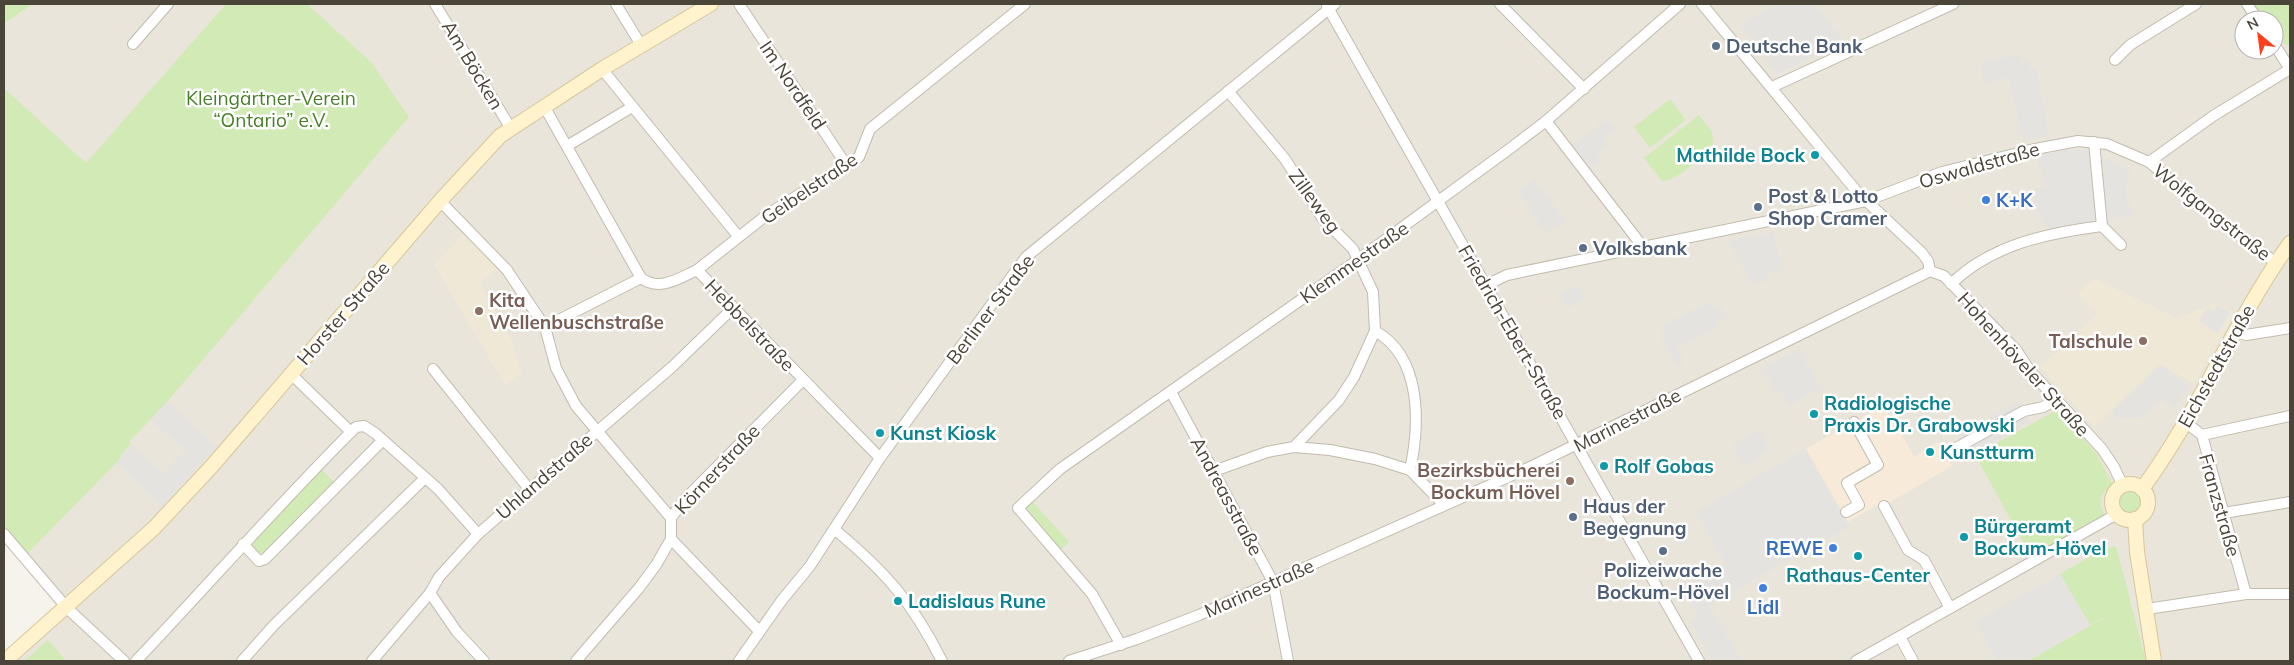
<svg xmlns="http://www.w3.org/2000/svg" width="2294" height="665" font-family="Mulish,sans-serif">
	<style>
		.residential { fill: #eae5da; fill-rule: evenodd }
		.commercial { fill: #f7ead8 }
		.education { fill: #efe8d6 }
		.green { fill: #d2eab5 }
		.parking { fill: #e5e3e0 }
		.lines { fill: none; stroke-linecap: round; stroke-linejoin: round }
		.street-casing { stroke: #c2bbae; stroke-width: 12 }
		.secondary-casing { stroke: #d6c79b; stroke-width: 16 }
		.street { stroke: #fff; stroke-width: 10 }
		.secondary { stroke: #fff3cd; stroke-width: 14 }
		.service-dot { fill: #5c6f8a; stroke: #fff; stroke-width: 2 }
		.culture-dot { fill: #0f9aa8; stroke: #fff; stroke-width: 2 }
		.shop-dot { fill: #3f7fe0; stroke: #fff; stroke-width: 2 }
		.education-dot { fill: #8d6e63; stroke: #fff; stroke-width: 2 }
		.labels { text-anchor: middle; stroke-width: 5; stroke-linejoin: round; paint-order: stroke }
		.service-label { font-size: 19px; font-weight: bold; fill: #4e5e75; stroke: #fff; text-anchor: start }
		.street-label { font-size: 19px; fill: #4b4439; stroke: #fff }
		.park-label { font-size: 19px; fill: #4a7f2a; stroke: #fff }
		.culture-label { font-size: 19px; font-weight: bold; fill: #0d838f; stroke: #fff; text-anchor: start }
		.shop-label { font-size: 19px; font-weight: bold; fill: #366cbe; stroke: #fff; text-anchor: start }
		.education-label { font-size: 19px; font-weight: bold; fill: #785e54; stroke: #fff; text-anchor: end }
	</style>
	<rect width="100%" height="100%" fill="#f6f3ec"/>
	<path class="residential" d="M29 4H2290V661H4V652L58 603 27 554 4 526V24L30 6ZM2244 20H2274V50H2244Z"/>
	<path class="commercial" d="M1884 405 1914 456 1938 442 1952 466 1884 506H1876L1848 522 1806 449Z"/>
	<g class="education">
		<path d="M464 233 500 269 480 282 511 340 522 374 505 385 434 264Z"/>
		<path d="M2094 278 2176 318 2216 303 2235 314 2194 384 2160 364 2094 427 2040 367 2097 314 2078 294Z"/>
	</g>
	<g class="green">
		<path d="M4 4H29L30 6 4 24Z"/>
		<path d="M226 4H307L371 62 409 117 167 402 129 442 131 444 120 456 121 458 27 554 4 526V88L86 163Z"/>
		<path d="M2253 4H2290V43L2286 46 2274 27V20H2268Z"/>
		<path d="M1670 99 1686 120 1650 148 1634 127Z"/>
		<path d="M1699 115 1712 132 1713 144C1699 158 1682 179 1662 181L1644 158Z"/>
		<path d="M2057 410 2097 454 2112 484C2101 493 2097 502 2105 515L2032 558 1975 455Z"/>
		<path d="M321 469 336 484 264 553H257L251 544Z"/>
		<circle cx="2130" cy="502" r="10"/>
		<path d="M1031 500 1069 542 1060 550 1023 508Z"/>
		<path d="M2116 546 2146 661H2028L2118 610 2090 625 2060 574 2103 549Z"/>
		<path d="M48 640 66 661H24Z"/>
	</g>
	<g class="parking">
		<path d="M1776 4H1815L1845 42 1776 74 1740 25Z"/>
		<path d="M2020 54 2022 61 2029 60 2030 68 2036 67 2049 136 2023 141 2009 78 1984 83 1980 63Z"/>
		<path d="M1606 120 1614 129 1602 139 1608 147 1597 155 1600 160 1587 170 1569 147Z"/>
		<path d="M2066 150H2086L2090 154 2095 217 2092 222 2049 229 2041 221 2030 191 2046 185 2036 156Z"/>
		<path d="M2105 158 2130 170 2125 190 2132 215 2108 219 2102 182Z"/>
		<path d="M1535 179 1566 222 1545 233 1518 191Z"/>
		<path d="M1774 232 1781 270 1767 274 1768 281 1751 283 1728 241Z"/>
		<path d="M1578 286 1584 299 1568 308 1560 292Z"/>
		<path d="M1710 302 1713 308 1719 305 1725 316 1715 321 1718 326 1676 347 1684 362 1677 365 1660 335 1666 331 1662 325Z"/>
		<path d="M2217 305 2230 312 2218 333 2199 322 2207 307 2214 311Z"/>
		<path d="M1798 349 1821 388 1789 406 1781 390 1776 392 1762 367Z"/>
		<path d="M2161 366 2189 386 2175 408 2160 399 2142 418H2117L2112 412Z"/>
		<path d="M2018 401 2022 407 1960 442 1957 436Z"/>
		<path d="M167 402 216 447 162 507 117 463 131 444 163 474 185 450 151 420Z"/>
		<path d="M2026 415 2030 422 1968 457 1964 450Z"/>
		<path d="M1759 430 1770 450 1744 466 1732 445Z"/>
		<path d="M1805 449 1849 527 1709 605 1742 661H1713L1690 621 1698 616 1682 588 1725 564 1696 512Z"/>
		<path d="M2060 574 2090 625 2027 661H1997L1974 622Z"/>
	</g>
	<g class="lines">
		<g class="street-casing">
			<g id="street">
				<path d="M435 4 510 127"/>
				<path d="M616 4 641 45"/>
				<path d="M739 4 847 166"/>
				<path d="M1500 4 1584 89"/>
				<path d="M1702 4 1858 193 1922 253 1928 261 1930 271"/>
				<path d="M2247 4 2258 20"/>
				<path d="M1327 6 1699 661"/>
				<path d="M133 44 168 4"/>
				<path d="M2115 60 2130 45 2196 4"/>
				<path d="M602 69 738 236"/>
				<path d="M1772 87 1953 4"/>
				<path d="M1228 91 1285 159 1323 219 1353 249 1373 292 1375 331 1354 377 1339 400 1294 447"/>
				<path d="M544 106 641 278C660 292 679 278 697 270L880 458"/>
				<path d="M1546 121 1643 247"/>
				<path d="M567 146 632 107"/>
				<path d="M2149 162 2213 116 2290 69 2274 44"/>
				<path d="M440 201 507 270 545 327 556 368 576 406 671 518"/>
				<path d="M2102 226 2121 245"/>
				<path d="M697 270 768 214 859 157 870 129 1025 4"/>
				<path d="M1951 284C1992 244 2048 233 2102 226L2094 142"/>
				<path d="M1486 285 1507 275 1866 201 1942 172 2030 150 2078 141 2107 144 2149 162 2211 214 2276 263"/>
				<path d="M545 327 641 278"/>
				<path d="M1375 331C1422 357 1420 424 1410 470"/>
				<path d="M2236 331 2246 335 2290 328"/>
				<path d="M433 369 529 489"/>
				<path d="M1171 392 1273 582 1288 661"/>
				<path d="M2185 422 2202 435 2246 594"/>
				<path d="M351 432 356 427 364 426 375 433 438 489 478 534"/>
				<path d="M2202 435 2290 416"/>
				<path d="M1945 454 2024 411 2043 407 2056 400"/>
				<path d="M1214 471 1267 452 1294 447 1330 450 1375 459 1410 470 1444 505"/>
				<path d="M1884 506 1908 550 1924 560 1950 608"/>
				<path d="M1846 512 1859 505 1847 483 1878 465 1854 422"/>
				<path d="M2224 513 2290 502"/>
				<path d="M834 529C886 572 912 602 942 661"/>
				<path d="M4 534 67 608 124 661"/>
				<path d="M671 539 759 631"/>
				<path d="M243 544 259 561 265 559 383 440"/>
				<path d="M430 593 457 632 484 661"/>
				<path d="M2147 609 2246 594H2290"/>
				<path d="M1900 637 1913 661"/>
				<path d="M1121 645 1092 594 1018 508 1060 469 1359 259 1512 147 1546 121 1680 4"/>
				<path d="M136 661C208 585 277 506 351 432L291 374"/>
				<path d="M242 661 274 625 425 478"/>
				<path d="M372 661 430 593 439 577 478 534 672 367 733 308"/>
				<path d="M576 661 639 588 656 565 671 539V518L684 500 803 380"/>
				<path d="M739 661 782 600 810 566 880 458 1026 257 1335 4"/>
				<path d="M1069 661 1137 639 1199 615 1526 469 1930 271 1944 276 2017 351 2030 371 2102 449 2114 467 2123 486"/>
				<path d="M1856 661 2117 514"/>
			</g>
		</g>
		<g class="secondary-casing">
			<g id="secondary">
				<circle cx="2130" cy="502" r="18"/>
				<path d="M2142 489C2199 412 2234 321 2290 243"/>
				<path d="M2135 519 2137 552 2154 661"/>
				<path d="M5 661 154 528 212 466 440 201 500 136 602 69 711 4"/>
			</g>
		</g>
		<use href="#street" class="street"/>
		<use href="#secondary" class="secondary"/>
	</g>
	<g class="service-dot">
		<circle cx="1716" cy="46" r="5"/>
		<circle cx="1758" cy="207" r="5"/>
		<circle cx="1583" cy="248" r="5"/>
		<circle cx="1573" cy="517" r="5"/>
		<circle cx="1663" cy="551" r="5"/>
	</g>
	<g class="culture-dot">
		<circle cx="1815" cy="155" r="5"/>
		<circle cx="1814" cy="414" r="5"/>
		<circle cx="880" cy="433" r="5"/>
		<circle cx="1930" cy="452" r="5"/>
		<circle cx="1604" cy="466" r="5"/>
		<circle cx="1964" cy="537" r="5"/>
		<circle cx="1858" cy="556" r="5"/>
		<circle cx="898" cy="601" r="5"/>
	</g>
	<g class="shop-dot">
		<circle cx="1986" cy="200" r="5"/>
		<circle cx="1833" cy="548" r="5"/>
		<circle cx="1763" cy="588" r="5"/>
	</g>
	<g class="education-dot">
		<circle cx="479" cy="311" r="5"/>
		<circle cx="2143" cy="341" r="5"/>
		<circle cx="1570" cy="481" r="5"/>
	</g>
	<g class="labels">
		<g class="service-label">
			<text x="1726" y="53">Deutsche Bank</text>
			<text x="1768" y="203">Post &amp; Lotto<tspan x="1768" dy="22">Shop Cramer</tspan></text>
			<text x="1593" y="255">Volksbank</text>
			<text x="1583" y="513">Haus der<tspan x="1583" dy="22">Begegnung</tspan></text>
			<text x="1663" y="577" text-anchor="middle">Polizeiwache<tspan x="1663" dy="22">Bockum-Hövel</tspan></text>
		</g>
		<g class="street-label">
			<text transform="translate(473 65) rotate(59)" y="7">Am Böcken</text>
			<text transform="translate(793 85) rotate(56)" y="7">Im Nordfeld</text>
			<text transform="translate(1979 165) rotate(-16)" y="7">Oswaldstraße</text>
			<text transform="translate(809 188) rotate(-34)" y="7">Geibelstraße</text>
			<text transform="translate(1315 201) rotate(54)" y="7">Zilleweg</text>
			<text transform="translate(2212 212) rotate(38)" y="7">Wolfgangstraße</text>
			<text transform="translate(1354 262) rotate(-35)" y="7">Klemmestraße</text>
			<text transform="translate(990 309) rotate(-53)" y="7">Berliner Straße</text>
			<text transform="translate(343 313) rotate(-49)" y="7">Horster Straße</text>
			<text transform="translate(750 325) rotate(46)" y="7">Hebbelstraße</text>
			<text transform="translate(1513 332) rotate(60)" y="7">Friedrich-Ebert-Straße</text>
			<text transform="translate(2024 364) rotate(48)" y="7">Hohenhöveler Straße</text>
			<text transform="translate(2216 366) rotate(-61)" y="7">Eichstedtstraße</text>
			<text transform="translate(1627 420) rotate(-27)" y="7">Marinestraße</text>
			<text transform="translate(717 469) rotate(-47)" y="7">Körnerstraße</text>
			<text transform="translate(544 476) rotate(-41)" y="7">Uhlandstraße</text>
			<text transform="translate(1227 496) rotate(62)" y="7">Andreasstraße</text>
			<text transform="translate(2220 505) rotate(74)" y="7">Franzstraße</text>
			<text transform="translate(1259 588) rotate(-24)" y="7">Marinestraße</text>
		</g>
		<g class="park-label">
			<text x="271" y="105">Kleingärtner-Verein<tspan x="271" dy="22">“Ontario” e.V.</tspan></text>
		</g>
		<g class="culture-label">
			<text x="1805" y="162" text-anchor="end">Mathilde Bock</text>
			<text x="1824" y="410">Radiologische<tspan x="1824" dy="22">Praxis Dr. Grabowski</tspan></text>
			<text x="890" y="440">Kunst Kiosk</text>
			<text x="1940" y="459">Kunstturm</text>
			<text x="1614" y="473">Rolf Gobas</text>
			<text x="1974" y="533">Bürgeramt<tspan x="1974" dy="22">Bockum-Hövel</tspan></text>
			<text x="1858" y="582" text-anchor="middle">Rathaus-Center</text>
			<text x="908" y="608">Ladislaus Rune</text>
		</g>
		<g class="shop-label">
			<text x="1996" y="207">K+K</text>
			<text x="1823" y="555" text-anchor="end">REWE</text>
			<text x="1763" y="614" text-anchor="middle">Lidl</text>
		</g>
		<g class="education-label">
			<text x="489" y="307" text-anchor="start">Kita<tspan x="489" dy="22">Wellenbuschstraße</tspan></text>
			<text x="2133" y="348">Talschule</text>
			<text x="1560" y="477">Bezirksbücherei<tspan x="1560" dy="22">Bockum Hövel</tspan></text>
		</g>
	</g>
	<rect width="2294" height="665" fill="none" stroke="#4b4439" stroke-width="10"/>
	<g transform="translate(2259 35) rotate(331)"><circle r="24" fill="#ffffff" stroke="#b7b4b0"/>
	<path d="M0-4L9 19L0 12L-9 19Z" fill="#fc3f1d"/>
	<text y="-8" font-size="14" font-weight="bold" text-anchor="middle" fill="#4b4439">N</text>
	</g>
</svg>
